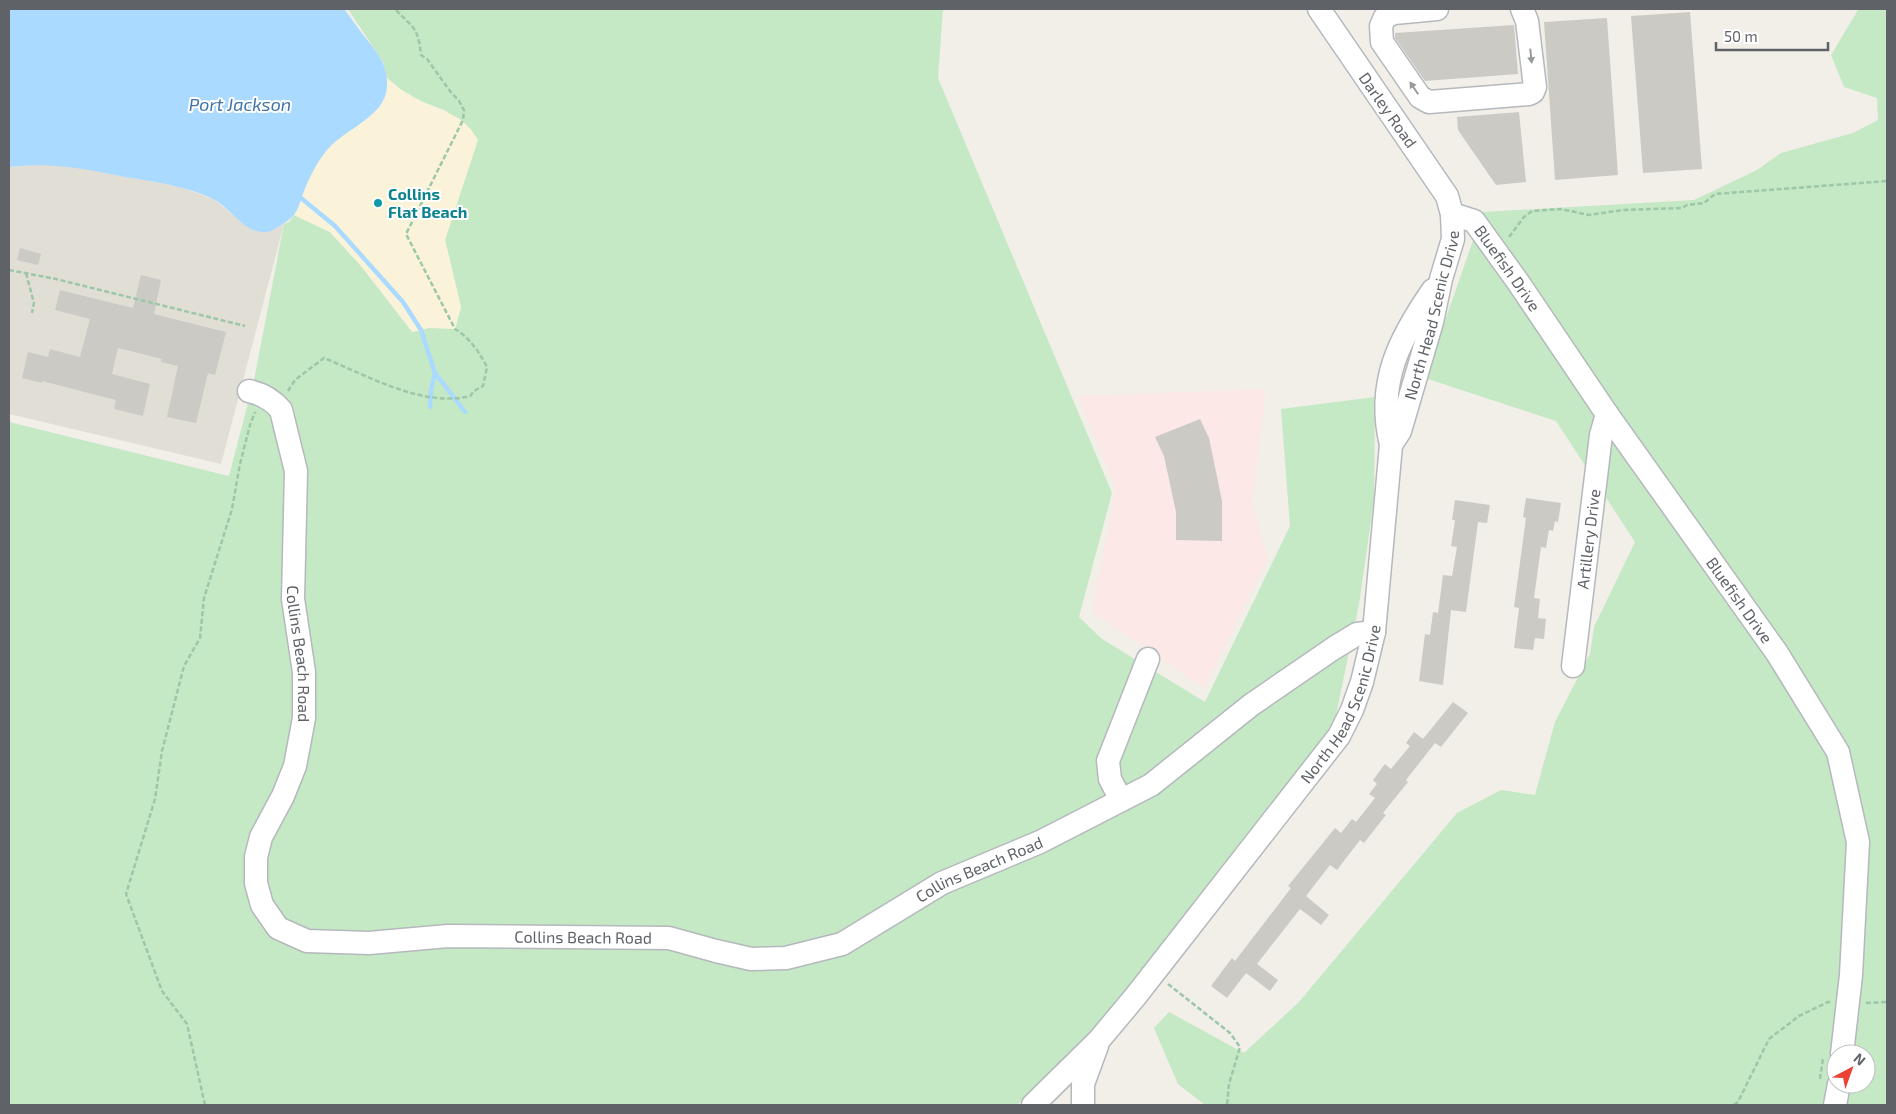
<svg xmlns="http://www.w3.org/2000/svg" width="1896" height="1114" font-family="'Exo 2',sans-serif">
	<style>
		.education { fill: #e1ded6 }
		.medical { fill: #fce8e6 }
		.green { fill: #c5e8c5; fill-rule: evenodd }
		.sand { fill: #fbf3d9 }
		.water { fill: #aadaff }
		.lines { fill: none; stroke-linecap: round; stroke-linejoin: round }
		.stream { stroke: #aadaff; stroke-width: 4.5 }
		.building { fill: #cccac5 }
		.minor-casing { stroke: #b5b8bc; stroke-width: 25 }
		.path { stroke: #9cc7a9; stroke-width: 2.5; stroke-dasharray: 5 2.5; stroke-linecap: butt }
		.minor { stroke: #fff; stroke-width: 22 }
		.oneway { fill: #979a9d }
		.culture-dot { fill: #0f9aa8; stroke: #fff; stroke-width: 2 }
		.labels { text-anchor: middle; stroke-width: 4; stroke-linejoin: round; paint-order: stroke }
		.street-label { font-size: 16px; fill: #5f6368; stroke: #fff }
		.culture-label { font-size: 16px; font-weight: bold; fill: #0d838f; stroke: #fff; text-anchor: start }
		.water-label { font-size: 18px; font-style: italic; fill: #4174aa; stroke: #fff }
	</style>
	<rect width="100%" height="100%" fill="#f1efe8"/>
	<path class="education" d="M32 164 63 165 181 187 215 200 244 224 275 229 284 224 221 464 9 414V167Z"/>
	<path class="medical" d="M1266 389 1252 503 1268 558 1204 688 1092 612 1116 488 1078 396Z"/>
	<g class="green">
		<path d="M348 9H943L938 78 1112 493 1079 617 1102 639 1205 702 1290 526 1281 409 1375 397 1374 500 1359 604 1332 734 1130 992 1017 1105H9V422L229 476 254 380 284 224 289 222 294 215 330 232 361 266 412 332 428 328H455L461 307 445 240 477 140 446 111 421 101 400 89 387 78 383 62Z"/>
		<path d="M1856 9H1887V1105H1205L1178 1084 1154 1028 1169 1012 1244 1053 1299 1002 1457 813 1501 790 1535 795 1555 722 1590 654 1594 627 1635 542 1556 421 1425 378 1483 212 1694 200 1757 170 1781 153 1853 133 1878 120 1877 98 1844 87 1831 55 1858 10ZM1836 1054H1866V1084H1836Z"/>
	</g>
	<path class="sand" d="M387 78C397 87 408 95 420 101 444 113 463 113 478 140L445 240 461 307 455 329 428 328 413 332 361 266 330 232 294 215C305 193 311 169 327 149 341 133 375 118 384 101 387 94 387 86 387 78Z"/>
	<path class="water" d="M9 9H344C351 18 357 27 364 36 377 52 388 64 387 86 386 117 344 129 327 150 318 161 311 174 306 186 297 207 301 213 280 226 275 229 269 233 263 232 243 232 230 207 213 199 186 186 155 182 125 177 86 169 49 162 9 167Z"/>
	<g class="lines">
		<g class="stream">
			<path d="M301 198 335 226 403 302 421 330 435 373 465 412"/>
			<path d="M430 407 431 390 435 373"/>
		</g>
	</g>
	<g class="building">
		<path d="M1690 12 1702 169 1643 173 1631 16Z"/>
		<path d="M1607 18 1618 175 1555 180 1544 22Z"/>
		<path d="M1514 25 1518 74 1425 81 1395 38V33Z"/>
		<path d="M1519 112 1526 182 1496 185 1458 130 1457 117Z"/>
		<path d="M20 248 41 254 38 265 17 260Z"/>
		<path d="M141 275 161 280 154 314 226 332 215 375 208 373 196 423 167 417 178 366 161 362 162 359 118 348 112 374 150 384 143 416 114 409 116 400 42 381V383L22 378 28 352 48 357 50 349 80 357 90 319 55 310 60 290 133 308Z"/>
		<path d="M1200 419 1209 438 1222 501V541L1176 540V512L1164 456 1155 437Z"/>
		<path d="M1526 498 1561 503 1558 522 1555 521 1553 531 1549 530 1546 548 1541 547 1534 598 1540 599 1538 618 1546 619 1544 639 1535 638 1533 650 1514 648 1519 608 1514 607 1526 518 1523 517Z"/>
		<path d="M1455 500 1490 505 1487 523 1478 522 1466 612 1451 610 1443 685 1419 681 1425 634 1430 635 1433 612 1438 613 1443 575 1452 576 1457 547 1451 546 1455 520H1452Z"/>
		<path d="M1453 702 1468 713 1441 747 1435 743 1406 780 1408 782 1383 813 1386 815 1364 843 1360 840 1337 870 1330 865 1306 896 1329 915 1321 925 1300 909 1257 964 1278 980 1270 991 1246 973 1227 998 1211 986 1232 958 1235 961 1291 888 1288 886 1335 828 1341 833 1352 819 1356 822 1375 798 1369 794 1377 784 1373 780 1385 764 1391 769 1410 746 1406 743 1414 732 1423 739Z"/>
	</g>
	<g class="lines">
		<g class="minor-casing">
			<g id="minor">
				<path d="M1437 9 1394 13 1385 17 1381 26 1382 42 1420 97 1429 102 1529 94 1533 92 1535 87 1527 21 1522 9"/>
				<path id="s1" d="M1452 214 1474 221 1518 282 1607 414 1777 653 1838 752 1858 842 1851 975 1842 1054"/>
				<path id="s2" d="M249 391C262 394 272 399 281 410L296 471 293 599 304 672V718L295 766 283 796 261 837 256 857V883L262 905 278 928 307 941 369 943 448 936 669 938 716 951 751 959 786 958 842 944 942 883 1040 842 1151 785 1251 705 1334 648 1357 634 1374 632"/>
				<path d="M1391 445C1376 383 1399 339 1433 290"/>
				<path id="s3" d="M1573 666 1601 435 1607 414"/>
				<path d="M1121 800 1110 779 1108 761 1148 659"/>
				<path id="s4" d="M1033 1105 1099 1040 1135 997 1339 736 1352 710 1362 682 1374 632 1391 445 1400 431 1432 322 1441 279 1453 239 1452 214 1447 196 1319 9"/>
				<path d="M1083 1105V1084L1097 1046"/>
				<path d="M1835 1105 1839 1084"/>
			</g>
		</g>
		<g class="path">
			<path d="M1509 237 1524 217 1532 211 1561 209 1589 215 1622 210 1682 208 1687 205 1704 203 1715 194 1887 181"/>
			<path d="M9 270 56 279 245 326"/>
			<path d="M26 273 34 303 32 313"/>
			<path d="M288 391 295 380 324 358C366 375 423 408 470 396L474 391 483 386 487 367C480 353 469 337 455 329L406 234 463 120 464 110 459 101 450 91 427 59 421 55C418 26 413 28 395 9"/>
			<path d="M1168 984 1230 1033 1240 1047 1229 1084 1227 1105"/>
			<path d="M1866 1003 1887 1002"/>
			<path d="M1820 1079 1823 1058"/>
			<path d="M205 1105 187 1024 162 991 126 894 155 799 162 751 184 666 200 638 204 598 232 509 240 464 250 425 255 412"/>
			<path d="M1734 1105 1738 1102 1769 1039 1799 1016 1828 1002H1831"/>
		</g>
		<use href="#minor" class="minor"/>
	</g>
	<defs><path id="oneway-solid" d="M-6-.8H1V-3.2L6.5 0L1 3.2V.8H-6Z" transform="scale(1.25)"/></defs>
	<g class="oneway">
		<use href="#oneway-solid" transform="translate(1531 56) rotate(84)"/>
		<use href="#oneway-solid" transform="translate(1414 88) rotate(-124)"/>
	</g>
	<circle class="culture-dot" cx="378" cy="203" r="5"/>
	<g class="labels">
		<g class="street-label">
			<text transform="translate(1388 110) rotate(55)" y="6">Darley Road</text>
			<text dy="6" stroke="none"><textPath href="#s1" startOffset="81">Bluefish Drive</textPath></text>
			<text dy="6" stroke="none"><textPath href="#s4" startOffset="915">North Head Scenic Drive</textPath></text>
			<text dy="6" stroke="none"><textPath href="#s3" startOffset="128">Artillery Drive</textPath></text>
			<text dy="6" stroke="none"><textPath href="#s1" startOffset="486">Bluefish Drive</textPath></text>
			<text dy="6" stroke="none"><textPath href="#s2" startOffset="284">Collins Beach Road</textPath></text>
			<text dy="6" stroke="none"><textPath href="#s4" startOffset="510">North Head Scenic Drive</textPath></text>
			<text dy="6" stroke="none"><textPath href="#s2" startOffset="1302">Collins Beach Road</textPath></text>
			<text dy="6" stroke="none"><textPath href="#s2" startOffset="882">Collins Beach Road</textPath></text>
		</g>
		<g class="culture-label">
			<text x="388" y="200">Collins<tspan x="388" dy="18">Flat Beach</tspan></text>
		</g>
		<g class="water-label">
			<text x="240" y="111">Port Jackson</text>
		</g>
	</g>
	<rect width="1896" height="1114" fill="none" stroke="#5f6368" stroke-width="20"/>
	<g transform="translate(1851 1069) rotate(41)"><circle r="24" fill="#ffffff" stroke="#bfc1c3"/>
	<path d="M0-4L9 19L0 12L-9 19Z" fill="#ea4335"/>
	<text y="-8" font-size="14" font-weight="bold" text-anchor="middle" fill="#5f6368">N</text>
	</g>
	<path d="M1716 42v8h112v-8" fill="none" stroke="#5f6368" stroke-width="2.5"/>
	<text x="1724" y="42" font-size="15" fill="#5f6368" stroke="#ffffff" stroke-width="4" paint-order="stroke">50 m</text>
</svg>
